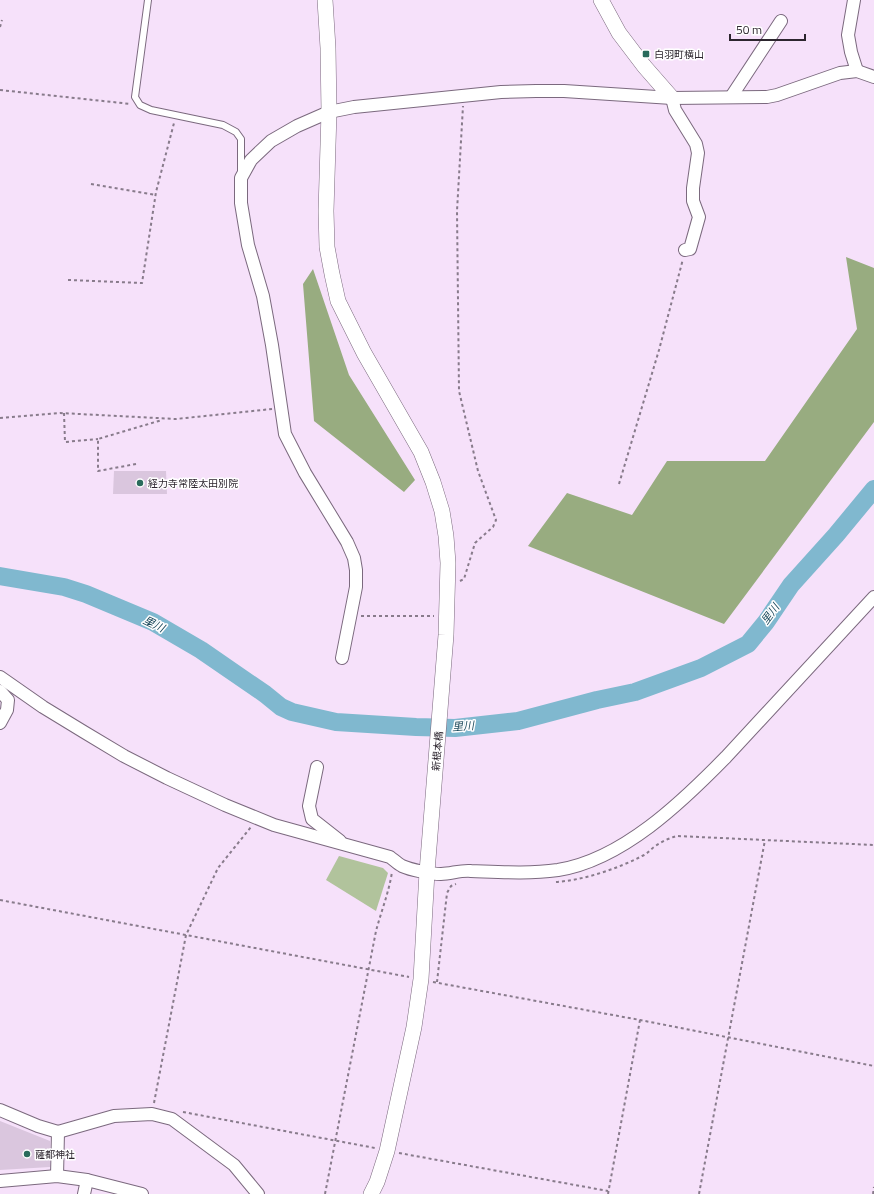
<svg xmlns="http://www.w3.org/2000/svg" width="874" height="1194" font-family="'Titillium Web','Noto Sans JP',sans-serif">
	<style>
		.green { fill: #b1c39c }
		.forest { fill: #98ac80 }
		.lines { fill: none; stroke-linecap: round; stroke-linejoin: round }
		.river { stroke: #80b8cf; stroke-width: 18 }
		.building { fill: #dac6de }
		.service-casing { stroke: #7b697e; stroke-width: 8 }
		.minor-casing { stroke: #7b697e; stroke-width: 14 }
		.tertiary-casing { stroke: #7b697e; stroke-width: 16 }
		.path { stroke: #887b8b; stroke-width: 2; stroke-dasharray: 3 3; stroke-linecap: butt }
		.service { stroke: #fff; stroke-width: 6 }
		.minor { stroke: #fff; stroke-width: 12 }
		.tertiary { stroke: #fff; stroke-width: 15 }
		.poi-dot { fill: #296b5c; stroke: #fff; stroke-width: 1.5 }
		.labels { text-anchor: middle; stroke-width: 3; stroke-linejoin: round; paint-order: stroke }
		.poi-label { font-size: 10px; fill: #2c252e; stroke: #fff; text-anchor: start }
		.street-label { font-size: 10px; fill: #2c252e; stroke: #fff }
		.water-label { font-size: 11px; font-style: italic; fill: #1d4b5d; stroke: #fff }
	</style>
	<rect width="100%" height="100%" fill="#f6e1fa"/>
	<path class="green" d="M339 856 383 868 388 873 376 911 326 880Z"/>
	<g class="forest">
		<path d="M846 257 874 268V422L724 624 528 546 567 493 632 515 667 461H765L857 329Z"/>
		<path d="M313 269 349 375 415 480 404 492 314 421 303 284Z"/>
	</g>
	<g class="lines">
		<path class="river" d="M0 576 64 587 86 594 153 622 201 650 265 694 281 707 292 712 336 722 416 727 455 728 518 721 597 700 635 692 701 668 748 644 766 622 791 585 836 535 874 489"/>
	</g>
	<g class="building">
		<path d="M114 471H166L167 494H113Z"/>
		<path d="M0 1121 50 1141V1167L0 1170Z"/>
	</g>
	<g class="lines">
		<g class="service-casing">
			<path id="service" d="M148 0 135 97 140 105 151 110 223 125 236 132 241 139V172"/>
		</g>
		<g class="minor-casing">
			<g id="minor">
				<path d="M854 0 848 35 851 52 857 71"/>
				<path d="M731 97 781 21"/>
				<path d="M672 98 675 110 696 144 698 153 693 188V201L699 217 690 249 685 250"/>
				<path d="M342 658 356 587V570L354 558 347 542 305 473 285 434 272 345 263 296 248 245 241 203V178L251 160 271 141 297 126 329 112 354 107 501 92 536 91H564L672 98 767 97 777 95 840 73 857 71 874 77"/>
				<path d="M0 677 43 707 84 732 124 756 167 778 225 805 274 825 390 857C394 860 398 864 402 866 411 870 431 874 441 874 451 874 460 870 471 871 500 872 528 874 558 870 622 860 682 802 726 757L874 597"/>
				<path d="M0 691 8 700 7 710 0 723"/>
				<path d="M317 767 309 806 312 819 340 841"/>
				<path d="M0 1110 38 1126 58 1132 57 1176"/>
				<path d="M58 1132 114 1116 152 1114 172 1119 234 1165 258 1194"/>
				<path d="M0 1181 57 1176 87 1180 142 1194"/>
				<path d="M84 1194 87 1180"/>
			</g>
		</g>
		<g class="tertiary-casing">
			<g id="tertiary">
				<path d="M325 0 328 48 329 112 326 211 327 247 332 274 338 301 364 353 421 452 433 482 442 511 446 536 448 563 446 635 427 872 421 979 414 1027 387 1151 377 1182 371 1194"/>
				<path d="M601 0 619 33 644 66 672 98"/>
			</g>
		</g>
		<g class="path">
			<path d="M0 27 2 20"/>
			<path d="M0 90 131 104"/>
			<path d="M91 184 156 195"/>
			<path d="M68 280 142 283 156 192 174 123"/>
			<path d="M64 413 65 442 98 439"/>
			<path d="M0 418 60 413 176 419 272 409"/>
			<path d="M136 464 98 471V439L162 420"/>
			<path d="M619 484 659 350 683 259"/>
			<path d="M460 581 464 579 475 543 493 527 496 520 478 471 459 391 457 211 463 106"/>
			<path d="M361 616H434"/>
			<path d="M556 882C584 880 617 869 642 856 647 854 650 850 654 847 661 842 669 838 677 836L874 845"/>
			<path d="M0 900 409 977"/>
			<path d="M433 982 640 1020 874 1066"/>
			<path d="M437 982 447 893 451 886 456 884"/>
			<path d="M154 1103 186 935 218 868 251 827"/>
			<path d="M183 1112 375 1148"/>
			<path d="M399 1153 608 1191"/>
			<path d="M325 1194 376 931C381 912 389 892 392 872"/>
			<path d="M608 1194 640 1020"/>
			<path d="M699 1194 765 840"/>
			<path d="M873 1194 874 1187"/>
		</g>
		<use href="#service" class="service"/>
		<use href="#minor" class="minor"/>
		<use href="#tertiary" class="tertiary"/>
	</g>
	<g class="poi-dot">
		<rect x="642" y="50" width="8" height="8" rx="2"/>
		<circle cx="140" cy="483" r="4"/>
		<circle cx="27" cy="1154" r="4"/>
	</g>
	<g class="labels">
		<g class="poi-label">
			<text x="654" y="58">白羽町横山</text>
			<text x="148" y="487">経力寺常陸太田別院</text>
			<text x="35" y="1158">薩都神社</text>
		</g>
		<g class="street-label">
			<text transform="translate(437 751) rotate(-85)" y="4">新根本橋</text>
		</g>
		<g class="water-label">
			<text transform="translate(770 614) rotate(-54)" y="4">里川</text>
			<text transform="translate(154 624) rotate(26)" y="4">里川</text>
			<text transform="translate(463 726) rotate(-4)" y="4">里川</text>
		</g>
	</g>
	<path d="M730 34v6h75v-6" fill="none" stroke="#2c252e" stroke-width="2"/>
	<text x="736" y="34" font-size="12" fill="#2c252e" stroke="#ffffff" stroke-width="3" paint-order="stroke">50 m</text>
</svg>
